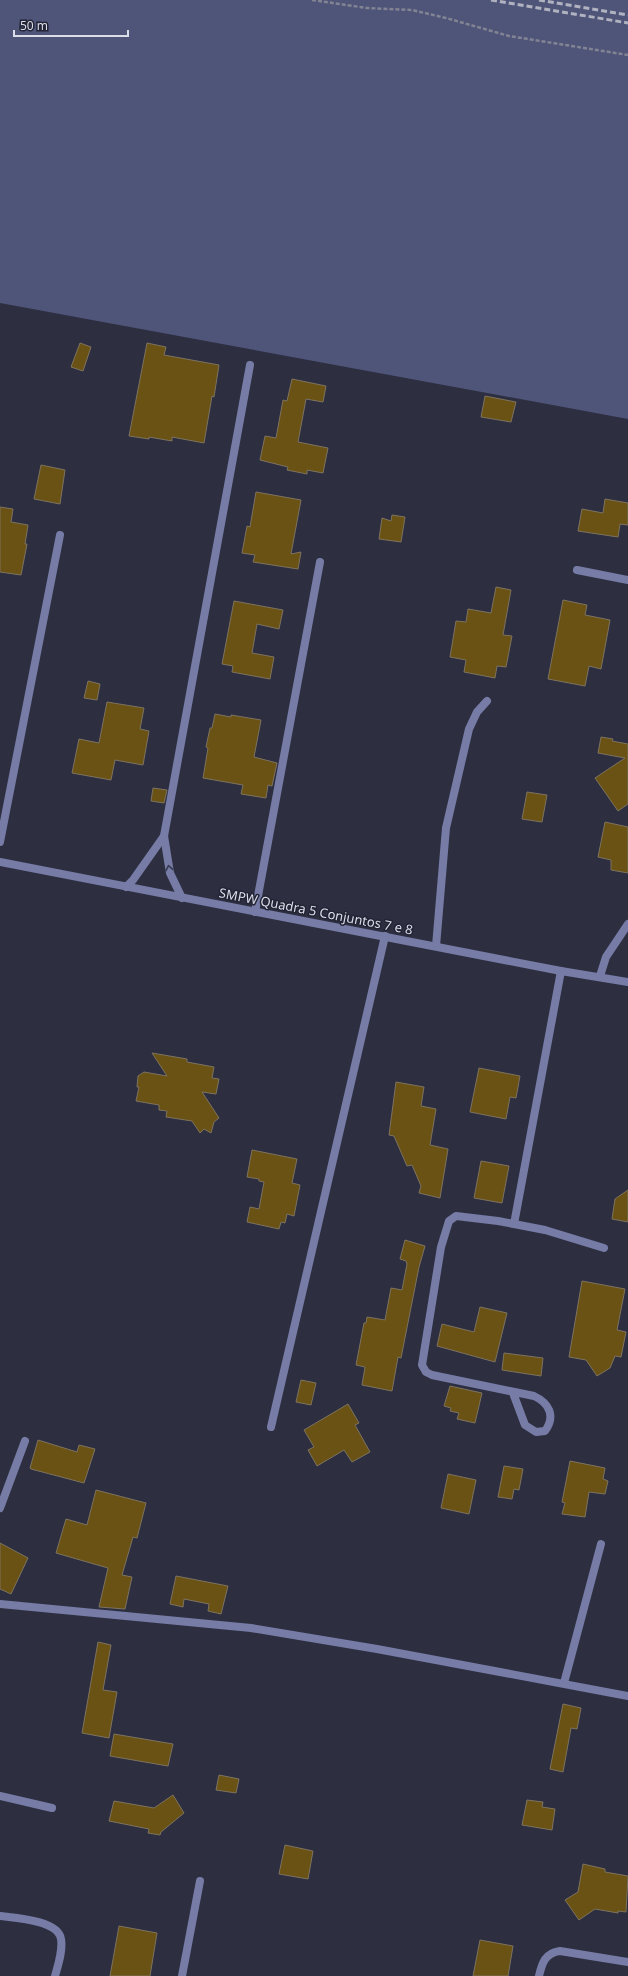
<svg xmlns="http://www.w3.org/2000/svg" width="628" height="1976" font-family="'Noto Sans',sans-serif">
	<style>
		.green { fill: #4f5479 }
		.building { fill: #6a5114; stroke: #7d735f }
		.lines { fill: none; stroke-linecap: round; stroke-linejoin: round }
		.path { stroke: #828493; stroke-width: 2.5; stroke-dasharray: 4 2; stroke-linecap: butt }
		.service { stroke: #777ca6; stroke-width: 8 }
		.minor { stroke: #777ca6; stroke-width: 8 }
		.rail { stroke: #b0b2c0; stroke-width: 3; stroke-dasharray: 6 3; stroke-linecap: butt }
		.oneway { stroke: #383b52 }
		.labels { text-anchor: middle; stroke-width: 3; stroke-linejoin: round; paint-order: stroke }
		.street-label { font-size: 13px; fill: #dbdde9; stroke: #232536 }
	</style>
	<rect width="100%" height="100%" fill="#2d2f41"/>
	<path class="green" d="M0 0H628V419L0 303Z"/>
	<g class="building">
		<path d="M80 343 91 347 83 371 71 367Z"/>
		<path d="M147 343 166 347 164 355 219 365 214 397 212 396 204 443 172 437V441L149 437V439L129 436Z"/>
		<path d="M292 379 326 386 323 402 306 399 298 442 328 448 323 473 307 470V474L287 470 288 467 260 460 265 436 276 438 283 400 287 401Z"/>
		<path d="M485 396 516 402 511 422 481 417Z"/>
		<path d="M41 465 65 470 60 504 34 499Z"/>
		<path d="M256 492 301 500 291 554 301 552 298 569 253 562 255 555 242 553 247 526 250 527Z"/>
		<path d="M605 499 628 503V525L620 524 618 537 578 531 582 509 603 513Z"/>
		<path d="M0 507 13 509 11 522 28 525 25 544H27L21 575 0 572Z"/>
		<path d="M392 515 405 517 401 542 379 539 382 518 391 521Z"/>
		<path d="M496 587 511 590 503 635 512 636 506 667 497 666 495 678 464 672 466 660 450 657 456 621 466 622 468 609 491 613Z"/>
		<path d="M563 600 587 605 585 615 610 620 601 669 589 666 585 686 548 679Z"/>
		<path d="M234 601 283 610 279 629 257 624 252 653 274 657 270 679 232 672 233 666 222 664Z"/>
		<path d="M88 681 100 684 97 700 84 698Z"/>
		<path d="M107 702 144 708 140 729 149 731 143 765 115 760 111 780 72 773 79 739 99 743Z"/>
		<path d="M215 714 231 717V715L261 720 254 757 277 763 272 786 268 785 266 798 241 794 243 785 203 778 208 748 206 747 210 728H212Z"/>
		<path d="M601 737 613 739 612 741 628 744V804L618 811 595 778 625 758 598 753Z"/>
		<path d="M153 788 167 790 164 803 151 801Z"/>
		<path d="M527 792 547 795 542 822 522 819Z"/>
		<path d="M605 822 628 827V873L611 870V860L598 857Z"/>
		<path d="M152 1053 187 1059V1062L214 1067 212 1078 219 1079 216 1094 202 1092 219 1118 214 1122 211 1133 204 1129 200 1133 192 1121 166 1117 167 1111 159 1110V1105L136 1101 139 1087H137L138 1076 144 1072 167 1076Z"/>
		<path d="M479 1068 520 1076 516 1098 510 1097 506 1119 470 1112Z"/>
		<path d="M396 1082 424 1087 421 1106 436 1109 430 1145 448 1149 440 1198 419 1193 421 1186 412 1165 407 1166 394 1136 389 1135Z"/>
		<path d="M252 1150 297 1159 292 1183 300 1185 294 1216 287 1214 285 1223 281 1222 279 1229 247 1222 250 1207 259 1209 264 1182 259 1181V1179L247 1177Z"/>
		<path d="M481 1161 509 1166 502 1203 474 1198Z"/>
		<path d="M628 1190V1222L612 1219 615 1199Z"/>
		<path d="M405 1240 425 1246 419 1267 401 1358 398 1357 392 1391 362 1385 365 1367 356 1365 364 1323H366L367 1317 385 1320 391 1288 402 1290 407 1264 406 1261 400 1259Z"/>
		<path d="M582 1281 625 1289 617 1330 626 1332 621 1357 615 1356 610 1368 597 1376 586 1360 569 1357Z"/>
		<path d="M480 1307 507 1313 495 1362 437 1346 442 1324 474 1332Z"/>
		<path d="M504 1353 543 1358 541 1376 502 1370Z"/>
		<path d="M301 1380 316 1383 311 1405 296 1402Z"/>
		<path d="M450 1386 482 1393 475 1423 457 1419 459 1413 450 1411 451 1408 444 1406Z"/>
		<path d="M348 1404 359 1423 355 1425 370 1452 352 1462 344 1450 317 1466 308 1450 314 1447 304 1430Z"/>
		<path d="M38 1440 77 1452 79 1445 95 1449 84 1483 31 1469 30 1468Z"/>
		<path d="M570 1461 605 1468 603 1479 608 1481 605 1494 589 1492 585 1517 562 1514 565 1503 562 1502Z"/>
		<path d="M504 1466 523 1469 519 1490 514 1489 512 1499 498 1497Z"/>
		<path d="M448 1474 476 1480 469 1514 441 1508Z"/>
		<path d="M96 1490 146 1503 137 1538 133 1537 122 1575 132 1577 125 1609 99 1607 108 1568 56 1553 66 1519 87 1525Z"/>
		<path d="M0 1543 28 1558 11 1594 0 1589Z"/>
		<path d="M176 1576 228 1586 221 1614 208 1611 209 1604 184 1599 183 1607 170 1604Z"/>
		<path d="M98 1642 111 1645 103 1690 117 1692 109 1738 82 1733Z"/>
		<path d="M563 1704 581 1708 577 1729 571 1728 563 1772 550 1769Z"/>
		<path d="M114 1734 173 1744 168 1766 110 1756Z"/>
		<path d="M219 1775 239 1779 236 1793 216 1790Z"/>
		<path d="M173 1795 184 1813 161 1832 160 1835 148 1833 149 1829 109 1821 114 1801 154 1808Z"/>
		<path d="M527 1800 543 1802 542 1807 555 1809 552 1830 522 1825Z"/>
		<path d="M285 1845 313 1851 308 1879 279 1874Z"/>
		<path d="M583 1864 605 1869V1872L628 1876 626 1912 618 1911V1913L595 1909 579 1920 565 1900 578 1892Z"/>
		<path d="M119 1926 157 1933 150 1976H110Z"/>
		<path d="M480 1940 513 1946 508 1976H473Z"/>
	</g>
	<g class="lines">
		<path class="path" d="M312 0 367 8 412 10 446 18 509 36 628 55"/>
		<g class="service">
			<path d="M255 912 320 562"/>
			<path d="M436 946 446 828 469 729 477 712 487 701"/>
			<path d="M564 1683 601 1544"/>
		</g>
		<g class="minor">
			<path d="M577 570 628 580"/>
			<path d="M0 842 60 535"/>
			<path d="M0 862 561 971 628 982"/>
			<path d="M126 887 133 880 164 836"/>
			<path d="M182 898 170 873 164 836 250 365"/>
			<path d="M600 976 606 957 628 924"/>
			<path d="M514 1224 561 971"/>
			<path d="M513 1393 525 1425 536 1432 545 1431C556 1416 549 1403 534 1396L432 1375 426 1372 422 1365 441 1247 449 1221 456 1216 498 1221 545 1230 604 1248"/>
			<path d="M271 1427 385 936"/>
			<path d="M0 1508 25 1441"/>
			<path d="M0 1604 251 1628 377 1649 628 1696"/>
			<path d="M0 1796 52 1808"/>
			<path d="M0 1916C15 1918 58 1920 61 1939 63 1951 58 1965 55 1976"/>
			<path d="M182 1976 200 1881"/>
			<path d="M539 1976C542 1963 545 1953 560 1951L628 1962"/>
		</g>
		<g class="rail">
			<path d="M491 0 628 23"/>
			<path d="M539 0 628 15"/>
		</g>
	</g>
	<defs><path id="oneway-chevron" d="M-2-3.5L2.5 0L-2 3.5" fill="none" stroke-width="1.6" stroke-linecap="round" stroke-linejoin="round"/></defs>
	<use class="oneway" href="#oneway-chevron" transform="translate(169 868) rotate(-101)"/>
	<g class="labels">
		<g class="street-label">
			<text transform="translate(316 911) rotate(11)" y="5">SMPW Quadra 5 Conjuntos 7 e 8</text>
		</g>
	</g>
	<path d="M14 30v6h114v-6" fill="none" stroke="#dbdde9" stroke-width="2"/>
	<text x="20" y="30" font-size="12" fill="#dbdde9" stroke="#232536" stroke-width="3" paint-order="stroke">50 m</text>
</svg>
